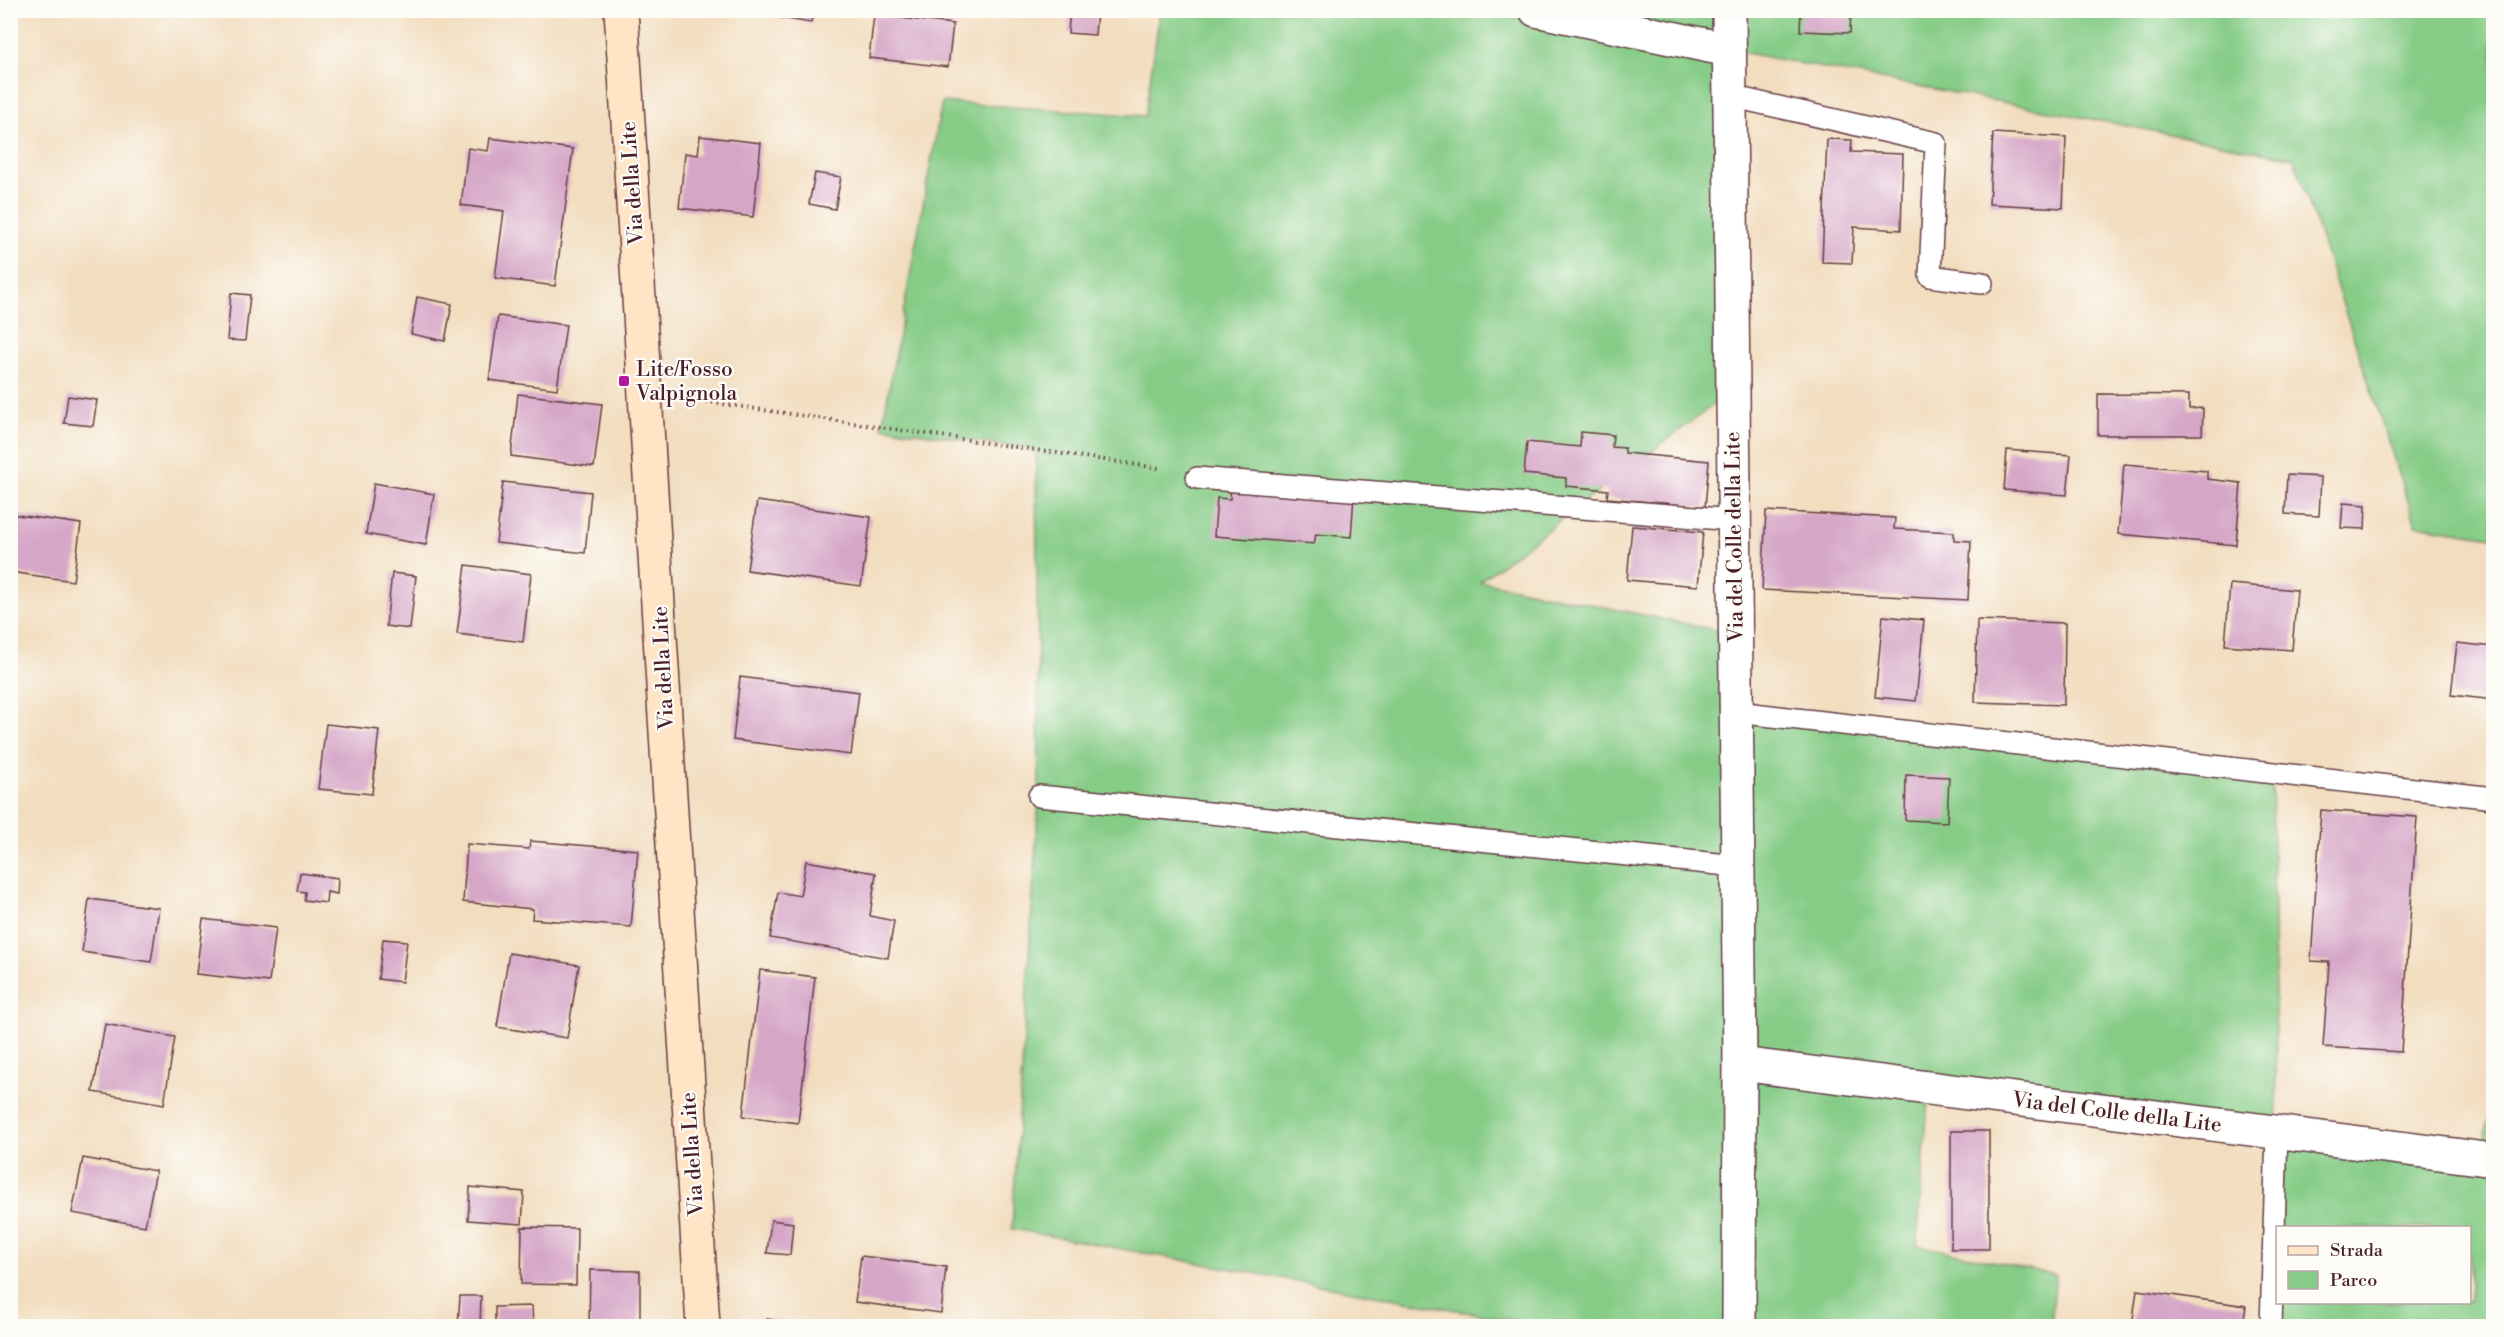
<svg xmlns="http://www.w3.org/2000/svg" width="2504" height="1337" font-family="'Libre Bodoni',serif">
	<style>
		.green { fill: #86cc87; stroke: #687659; stroke-width: 1.5; fill-rule: evenodd }
		.building { fill: #d6a6c7 }
		.lines { fill: none; stroke-linecap: round; stroke-linejoin: round }
		.lane-casing { stroke: #633c41; stroke-width: 24 }
		.street-casing { stroke: #633c41; stroke-width: 36 }
		.secondary-casing { stroke: #633c41; stroke-width: 36 }
		.path { stroke: #633c41; stroke-width: 4; stroke-dasharray: 1.5 4.5; stroke-linecap: butt }
		.lane { stroke: #fff; stroke-width: 21 }
		.street { stroke: #fff; stroke-width: 33 }
		.secondary { stroke: #ffe4c6; stroke-width: 33 }
		.poi-dot { fill: #b5179e; stroke: #fdfcf7; stroke-width: 2 }
		.labels { text-anchor: middle; stroke-width: 4.5; stroke-linejoin: round; paint-order: stroke }
		.street-label { font-size: 21px; fill: #4a1f2b; stroke: #fdfcf7 }
		.poi-label { font-size: 21px; fill: #4a1f2b; stroke: #fdfcf7; text-anchor: start }
	</style>
	<rect width="100%" height="100%" fill="#fdfcf7"/>
	<filter id="ink" filterUnits="userSpaceOnUse"><feTurbulence type="fractalNoise" baseFrequency=".0167" numOctaves="2"/><feDisplacementMap in="SourceGraphic" scale="12" xChannelSelector="R" yChannelSelector="G"/><feConvolveMatrix kernelMatrix="1 2 1 2 8 2 1 2 1" color-interpolation-filters="sRGB"/></filter>
	<filter id="wash" filterUnits="userSpaceOnUse"><feTurbulence type="fractalNoise" baseFrequency=".008" numOctaves="4" result="noise"/><feDisplacementMap in="SourceGraphic" scale="24" xChannelSelector="R" yChannelSelector="G"/><feGaussianBlur stdDeviation="1.35" result="paint"/><feColorMatrix in="noise" values="0 0 0 0 0 0 0 0 0 0 0 0 0 0 0 0 0 1.4 0 .05"/><feComposite in="paint" operator="in"/></filter>
	<g filter="url(#wash)">
		<rect width="100%" height="100%" fill="#f2ddbf"/>
		<path class="green" d="M1160 11H2493V537L2416 525 2294 158 1730 50 1733 390 1480 581 1735 634 1736 712 2272 773 2277 1132 2483 1159 2493 1079V1326H2271L2277 1133 1929 1089 1917 1245 2056 1275 2051 1326H1528L1527 1323 1012 1229 1039 796 1036 450 882 427 942 102 1145 116ZM2278 1228H2470V1302H2278Z"/>
		<g id="blocks">
			<g class="building">
				<path d="M735 10H813L811 23Z"/>
				<path d="M1070 10H1097L1095 35 1068 33Z"/>
				<path d="M1801 10H1851L1850 33 1800 31Z"/>
				<path d="M874 15 953 24 948 67 869 58Z"/>
				<path d="M1993 133 2066 137 2063 208 1989 204Z"/>
				<path d="M700 136 761 143 753 217 679 208 685 153 698 155Z"/>
				<path d="M490 138 573 149 555 286 495 278 504 211 461 205 468 148 488 151Z"/>
				<path d="M1827 139 1852 140 1851 152 1903 154 1901 230 1854 227 1852 263 1822 262Z"/>
				<path d="M815 173 841 177 835 209 809 204Z"/>
				<path d="M231 293 250 295 245 341 227 340Z"/>
				<path d="M417 297 452 304 445 341 411 334Z"/>
				<path d="M498 316 566 325 557 389 489 380Z"/>
				<path d="M518 394 602 404 594 467 511 456Z"/>
				<path d="M2098 394 2189 395V409L2203 408 2202 435H2098Z"/>
				<path d="M68 396 97 400 93 426 64 423Z"/>
				<path d="M1581 432 1613 435 1612 447 1625 448V453L1709 461 1705 507 1607 498 1608 490 1566 486V478L1524 474 1527 442 1580 447Z"/>
				<path d="M2007 450 2071 455 2067 495 2004 490Z"/>
				<path d="M2124 464 2207 471V479L2241 483 2236 545 2118 534Z"/>
				<path d="M2287 475 2321 477 2319 516 2285 514Z"/>
				<path d="M503 482 591 492 585 553 496 543Z"/>
				<path d="M374 483 434 494 426 545 366 534Z"/>
				<path d="M1231 486 1354 496 1351 537 1316 534 1314 544 1214 536 1217 498 1230 499Z"/>
				<path d="M757 501 871 517 861 586 747 570Z"/>
				<path d="M2343 503 2366 505 2365 529 2341 528Z"/>
				<path d="M1766 511 1895 518 1894 529 1954 532V540L1971 541 1968 600 1762 590Z"/>
				<path d="M10 514 81 524 73 581 10 572Z"/>
				<path d="M1632 526 1703 532 1698 586 1627 580Z"/>
				<path d="M466 565 531 574 523 642 457 634Z"/>
				<path d="M392 573 416 576 410 629 386 626Z"/>
				<path d="M2230 584 2297 590 2292 650 2225 645Z"/>
				<path d="M1883 616 1924 620 1916 701 1875 697Z"/>
				<path d="M1977 620 2065 623 2064 705 1975 702Z"/>
				<path d="M2457 643 2494 647V700L2451 695Z"/>
				<path d="M740 677 859 692 851 755 733 740Z"/>
				<path d="M326 724 379 730 372 794 318 789Z"/>
				<path d="M1906 775 1949 777 1947 822 1905 820Z"/>
				<path d="M2321 810 2417 817 2401 1052 2323 1047 2329 962 2311 961Z"/>
				<path d="M530 841 638 850 631 927 532 919 533 909 463 902 467 844 529 849Z"/>
				<path d="M806 861 876 873 870 916 894 921 888 958 770 938 778 892 800 896Z"/>
				<path d="M300 873 338 878 337 894 327 892 326 903 304 900 305 892 297 891Z"/>
				<path d="M89 899 159 908 151 962 82 952Z"/>
				<path d="M203 919 276 928 269 982 196 974Z"/>
				<path d="M383 939 407 941 402 982 378 979Z"/>
				<path d="M509 953 579 965 567 1038 497 1027Z"/>
				<path d="M760 970 815 977 798 1123 743 1116Z"/>
				<path d="M105 1024 175 1037 164 1104 93 1092Z"/>
				<rect x="1951" y="1131" width="38" height="118"/>
				<path d="M83 1158 156 1171 145 1226 72 1213Z"/>
				<path d="M470 1187 524 1192 522 1224 468 1220Z"/>
				<path d="M771 1220 793 1223 790 1255 767 1253Z"/>
				<path d="M522 1227 577 1228 576 1285 521 1284Z"/>
				<path d="M861 1256 946 1267 941 1313 855 1302Z"/>
				<path d="M590 1270 640 1271V1326H589Z"/>
				<path d="M2137 1290 2246 1306 2243 1326H2132Z"/>
				<path d="M460 1296H481L480 1326H458Z"/>
				<path d="M532 1306 533 1326H495V1307Z"/>
				<path d="M767 1319 803 1325V1326H765Z"/>
			</g>
		</g>
	</g>
	<g filter="url(#ink)">
		<use href="#blocks" fill-opacity="0" stroke="#633c41" stroke-width="1.5"/>
		<g class="lines">
			<g class="lane-casing">
				<g id="lane">
					<path d="M1730 96 1936 143 1930 276 1982 283"/>
					<path d="M1197 478 1734 520"/>
					<path d="M1736 712 2494 798"/>
					<path d="M1039 796 1738 866"/>
					<path d="M2271 1326 2277 1133"/>
				</g>
			</g>
			<g class="street-casing">
				<g id="street">
					<path d="M1536 10 1729 50"/>
					<path d="M1729 10 1740 1064 1739 1326"/>
					<path d="M1740 1064 2494 1160"/>
				</g>
			</g>
			<g class="secondary-casing">
				<path id="secondary" d="M621 10 703 1326"/>
			</g>
			<path class="path" d="M682 398 1159 468"/>
			<use href="#lane" class="lane"/>
			<use href="#street" class="street"/>
			<use href="#secondary" class="secondary"/>
		</g>
	</g>
	<rect class="poi-dot" x="618" y="375" width="12" height="12" rx="3"/>
	<g class="labels">
		<g class="street-label">
			<text transform="translate(632 183) rotate(-94)" y="7">Via della Lite</text>
			<text transform="translate(1734 537) rotate(-91)" y="7">Via del Colle della Lite</text>
			<text transform="translate(663 668) rotate(-93)" y="7">Via della Lite</text>
			<text transform="translate(2117 1112) rotate(7)" y="7">Via del Colle della Lite</text>
			<text transform="translate(692 1154) rotate(-94)" y="7">Via della Lite</text>
		</g>
		<g class="poi-label">
			<text x="636" y="376">Lite/Fosso<tspan x="636" dy="24">Valpignola</tspan></text>
		</g>
	</g>
	<rect width="2504" height="1337" fill="none" stroke="#fdfcf7" stroke-width="36"/>
	<rect x="2276" y="1226" width="195" height="78" fill="#fdfcf7" stroke="#b5a4a5" stroke-width="1.5"/>
	<rect x="2288" y="1246" width="30" height="9" fill="#ffe4c6" stroke="#b5a4a5" stroke-width="1.5"/>
	<text x="2330" y="1256" font-size="18" fill="#4a1f2b">Strada</text>
	<rect x="2288" y="1271" width="30" height="18" fill="#86cc87" stroke="#b5a4a5" stroke-width="1.5"/>
	<text x="2330" y="1286" font-size="18" fill="#4a1f2b">Parco</text>
</svg>
